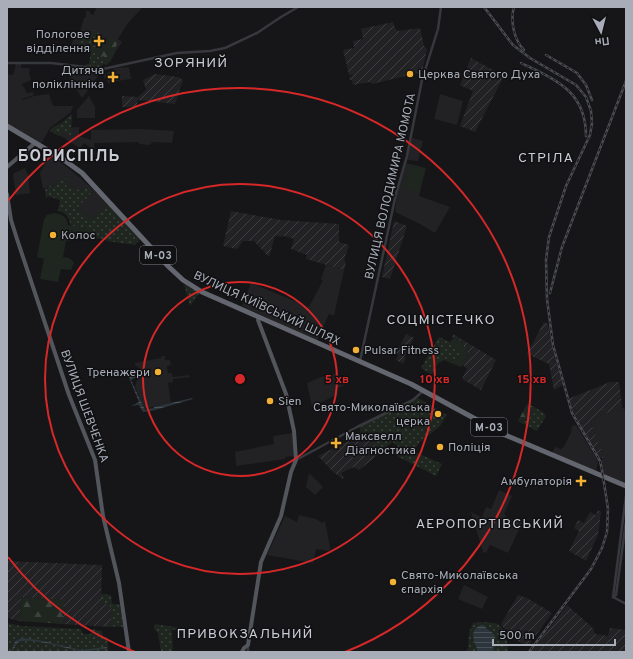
<svg xmlns="http://www.w3.org/2000/svg" width="633" height="659" font-family="Overpass,sans-serif">
	<style>
		.built { fill: #222225 }
		.industrial { fill: url(#industrial-furrows) }
		.green { fill: url(#green-dots) }
		.forest { fill: url(#forest-firs) }
		.pitch { fill: #1e261f }
		.water { fill: url(#water-rules) }
		.lines { fill: none; stroke-linecap: round; stroke-linejoin: round }
		.stream { stroke: #2c353c; stroke-width: 1 }
		.minor { stroke: #37383d; stroke-width: 2.5 }
		.major { stroke: #53555c; stroke-width: 4 }
		.highway { stroke: #63666e; stroke-width: 5 }
		.rail-casing { stroke: #4a4c52; stroke-width: 2.5 }
		.rail { stroke: #111113; stroke-width: 1; stroke-dasharray: 3; stroke-linecap: butt }
		.ring { fill: none; stroke: #d62828; stroke-width: 2 }
		.poi-dot { fill: #f2b134; stroke: #111113; stroke-width: 1.5 }
		.labels { text-anchor: middle; stroke-width: 3; stroke-linejoin: round; paint-order: stroke }
		.shield { fill: #111113; stroke: #7b7e86; stroke-width: 1 }
		.shield-label { font-size: 11px; font-weight: bold; fill: #a8adb8 }
		.poi-label { font-size: 12px; fill: #a8adb8; stroke: #111113; text-anchor: start }
		.street-label { font-size: 12px; fill: #a8adb8; stroke: #111113 }
		.quarter-label { font-size: 14px; letter-spacing: 1px; fill: #c9ccd4; stroke: #111113 }
		.district-label { font-size: 16px; font-weight: bold; letter-spacing: 1px; fill: #c9ccd4; stroke: #111113 }
		.centre { fill: #d62828; stroke: #111113; stroke-width: 2 }
		.ring-label { font-size: 12px; text-anchor: middle; font-weight: bold; fill: #d62828; stroke: #111113; stroke-width: 3; stroke-linejoin: round; paint-order: stroke }
	</style>
	<defs>
		<pattern id="industrial-furrows" width="10" height="10" patternUnits="userSpaceOnUse"><rect width="10" height="10" fill="#222225"/><path d="M-1 1l2-2M0 10L10 0M9 11l2-2" fill="none" stroke="#3f3f43"/></pattern>
		<pattern id="green-dots" width="8" height="8" patternUnits="userSpaceOnUse"><rect width="8" height="8" fill="#1e261f"/><path d="M2 2h.1M6 6h.1" fill="none" stroke="#3c433d" stroke-width="1.8" stroke-linecap="round"/></pattern>
		<pattern id="forest-firs" width="22" height="20" patternUnits="userSpaceOnUse"><rect width="22" height="20" fill="#1e261f"/><path d="M5 1l3.5 6h-7zM16 11l3.5 6h-7z" fill="#3c433d"/></pattern>
		<pattern id="water-rules" width="6" height="5" patternUnits="userSpaceOnUse"><rect width="6" height="5" fill="#2c353c"/><path d="M0 2.5h6" fill="none" stroke="#485056"/></pattern>
	</defs>
	<rect width="100%" height="100%" fill="#161618"/>
	<g class="built">
		<path d="M97 7H140L142 8 128 23 118 39 122 42 116 51 114 50 104 64 98 66 89 65 91 52 86 51V49L77 48 76 52 70 50 74 37 78 38 84 18 86 17V11H90V13L93 15Z"/>
		<path d="M16 64H21V68H30L29 73 31 80 22 84 27 93 33 92 34 95 22 99 23 100 34 96 49 94 53 106H73L71 112 50 128 41 144 7 123V65H8V74L13 75Z"/>
		<path d="M67 66 94 70 100 73 83 97H81L66 71Z"/>
		<path d="M129 67 131 79 111 82 109 84 103 75 116 68Z"/>
		<path d="M440 94 463 101 457 125 434 119Z"/>
		<path d="M89 96 95 107V118H78L77 117V110Z"/>
		<path d="M79 127V136L91 140V130L141 129 174 131 172 143 153 142 149 145 139 144V142L94 143 95 155H92L90 147 84 143 80 148 59 135 65 128Z"/>
		<path d="M412 138 423 141 418 161 407 160Z"/>
		<path d="M50 154 78 176 108 203 91 220 77 208 93 191 92 190 91 191H83L66 186 64 179 53 187 51 185 45 189 43 188 40 173Z"/>
		<path d="M406 163 426 168 419 196 450 207 435 233 420 224 395 212 397 193Z"/>
		<path d="M25 168 28 175 30 193 16 195 13 174Z"/>
		<path d="M326 265 344 270 334 316 329 314 317 341 242 306 251 283 309 307 323 280 321 279Z"/>
		<path d="M161 356H165V360H170L171 365 167 366 168 373H172L173 377 189 375 190 377 173 379V382L168 383 171 403 144 409 135 386 140 372H139L140 368 135 365V363L161 358Z"/>
		<path d="M335 374 339 375 345 385 337 388 338 394 312 407 307 383 321 377Z"/>
		<path d="M621 407 626 410V485L604 475 601 460 604 458 590 420Z"/>
		<path d="M576 425 598 461 596 472 552 453 555 447 561 449 563 448 571 433 572 426Z"/>
		<path d="M292 433 294 456 285 457V459L236 466 235 452 274 444 273 436Z"/>
		<path d="M309 473 323 487 315 495 306 487Z"/>
		<path d="M499 490 512 496 504 514 506 516 499 533 507 517 522 523 508 553 490 545 486 553 483 552 471 512 481 517 480 522 486 507 491 509Z"/>
		<path d="M299 515 316 519 322 523 325 521 330 547V551L316 549 313 563 267 555 285 516 297 522Z"/>
		<path d="M464 585 488 597 482 609 458 599Z"/>
	</g>
	<g class="industrial">
		<path d="M393 22 395 28 398 31 420 28 424 46 427 49 422 72 372 84 370 82 353 85 352 80H350L349 77 353 76V75H349L343 50 354 48 353 41 363 39 361 29Z"/>
		<path d="M471 58 504 76 475 132 460 126 473 91 460 85Z"/>
		<path d="M155 74 178 77 183 80 175 104 138 100 136 107H122V96L138 97 146 90 143 80Z"/>
		<path d="M231 211 281 220 339 224V242L349 245 344 260 346 262 344 270 306 259 307 255 291 249 294 239 283 236 282 237 275 236 269 257 254 241H243L238 248 236 249 223 246Z"/>
		<path d="M394 221 407 226 390 279 382 277Z"/>
		<path d="M544 322 548 324 555 359 563 385 554 390 549 364 527 354Z"/>
		<path d="M406 334 414 338 404 357 406 358 403 364 396 360 398 355 396 353Z"/>
		<path d="M453 334 496 360 481 390 462 379 467 368 462 365 469 349 461 344 462 342 452 337Z"/>
		<path d="M610 382H619L622 406 621 407 590 420 604 458H599L578 422 568 399Z"/>
		<path d="M369 432 379 454 359 470 354 467 341 473 344 478 343 479 333 472 318 456 344 443Z"/>
		<path d="M598 510 601 512 598 535 586 561 569 551 579 531 574 528 578 520 584 523 590 512 596 515Z"/>
		<path d="M7 561 102 565 101 603 110 604 112 609 111 627 62 624 63 600 21 597 20 621 7 618Z"/>
		<path d="M518 595 527 598 552 613 528 646 509 637 501 624Z"/>
		<path d="M567 605 593 628 595 634 608 636 610 628 626 630V652H531Z"/>
	</g>
	<g class="green">
		<path d="M93 30 100 34 92 45 103 52V64L100 68 86 66V64H89L91 52H89L90 48 78 46V44L81 36 87 39Z"/>
		<path d="M72 114 71 135 63 131 59 136 50 131 52 128 61 123Z"/>
		<path d="M64 178 68 179 66 186 83 191 87 187 91 191 92 190 93 191 77 208 91 220 108 203 140 239 135 245 107 241 106 239 91 238 92 230 71 226C69 219 67 212 58 211L60 200 48 196 46 198 45 190 51 185 53 187Z"/>
		<path d="M184 284 199 293V294L190 306Z"/>
		<path d="M439 337 450 342 461 356 451 361 448 358 438 363 435 368 437 371 431 374 421 368Z"/>
		<path d="M418 398 447 415 440 426 420 442 413 451 442 464 436 476 391 453 398 447 397 446 399 444 396 445 393 442 378 452 369 433 360 436V427Z"/>
		<path d="M536 408 544 413 546 416 537 431 518 421 526 420 536 411Z"/>
		<path d="M101 594 111 595 112 604H120L123 627 104 626 111 625 112 609 110 608V604L101 603Z"/>
		<path d="M484 622C488 623 496 622 499 625 506 630 508 644 508 652H466L468 648 469 633 473 623Z"/>
		<path d="M7 623 21 626 81 629 83 634H91V629L102 631 103 637H107L109 652H7Z"/>
		<path d="M155 624 181 628V629L172 630 173 652H161L158 633 154 629Z"/>
	</g>
	<g class="forest">
		<path d="M110 37 118 42 114 50 116 51 110 62 106 65 104 64V56L101 57 95 52 93 47 94 46 104 51V47L106 45V43Z"/>
		<path d="M454 338 462 342 461 344 469 349 461 367 444 360 448 358 451 361 461 356 450 342Z"/>
		<path d="M527 404 536 408V411L529 419 518 421Z"/>
		<path d="M21 597 64 600 62 624 20 621Z"/>
	</g>
	<g class="pitch">
		<path d="M409 165 425 169 419 193 404 189Z"/>
		<path d="M54 213C61 214 67 216 68 225L92 230 91 238 70 237V241H66L63 257 69 258 74 262 71 270 61 269 58 282 40 279 44 259 37 257 44 219 47 215Z"/>
	</g>
	<g class="water">
		<path d="M138 372V376L131 380 145 410 153 408 154 409V407L192 398 193 399 155 410 143 412 139 405 131 406 139 402 128 375Z"/>
		<path d="M481 625H484L487 629 494 634 495 637 492 642 494 652H478C475 641 468 631 481 625Z"/>
		<path d="M22 638 38 640 81 650 107 647 106 649C99 649 89 652 81 651 65 649 33 637 18 642L13 650H12L15 641Z"/>
	</g>
	<g class="lines">
		<path class="stream" d="M12 652 13 650"/>
		<g class="minor">
			<path d="M7 63H51L103 69 177 53 210 51 225 48 257 33 281 17 298 7"/>
			<path d="M360 361 396 194 407 156 422 80 438 29 441 7"/>
			<path d="M296 460 357 427 413 400 423 391"/>
			<path d="M613 597 626 496"/>
			<path d="M613 597 616 595 626 522"/>
			<path d="M613 597 626 604"/>
			<path d="M248 645V652"/>
		</g>
		<g class="major">
			<path d="M7 167 35 143"/>
			<path d="M7 194 11 220 17 239 69 395 95 460 103 516 119 583 129 652"/>
			<path d="M242 652 244 648 248 645 261 562 281 516 291 472 296 460 294 431 286 394 258 320 259 317"/>
		</g>
		<path class="highway" d="M7 126 64 160 82 173 169 267 183 280 202 292 411 384 503 434 626 486"/>
		<g class="rail-casing">
			<g id="rail">
				<path d="M484 7 513 45 530 58 576 85 586 97 591 111 592 123 590 135 566 186 549 237 546 260 547 299 553 345 572 413 600 461 602 470 608 509 607 532 602 548 591 569 529 652"/>
				<path d="M514 7C510 21 514 40 524 50"/>
				<path d="M546 55 577 73 586 85 592 100"/>
				<path d="M521 63C556 80 586 91 586 136"/>
				<path d="M550 293 562 247 626 81"/>
			</g>
		</g>
		<use href="#rail" class="rail"/>
	</g>
	<g class="ring">
		<circle cx="240" cy="379" r="97"/>
		<circle cx="240" cy="379" r="195"/>
		<path d="M135 652A292 292 0 0 1 8 557M8 201A292 292 0 1 1 345 652"/>
	</g>
	<g class="poi-dot">
		<path d="M97 35h4v4h4v4h-4v4h-4v-4h-4v-4h4z"/>
		<circle cx="410" cy="74" r="4"/>
		<path d="M111 71h4v4h4v4h-4v4h-4v-4h-4v-4h4z"/>
		<circle cx="53" cy="235" r="4"/>
		<circle cx="356" cy="350" r="4"/>
		<circle cx="158" cy="372" r="4"/>
		<circle cx="270" cy="401" r="4"/>
		<circle cx="438" cy="414" r="4"/>
		<path d="M334 437h4v4h4v4h-4v4h-4v-4h-4v-4h4z"/>
		<circle cx="440" cy="447" r="4"/>
		<path d="M579 475h4v4h4v4h-4v4h-4v-4h-4v-4h4z"/>
		<circle cx="393" cy="582" r="4"/>
	</g>
	<g class="labels">
		<g class="shield">
			<rect x="140" y="246" width="36" height="18" rx="3"/>
			<rect x="471" y="418" width="36" height="18" rx="3"/>
		</g>
		<g class="shield-label">
			<text x="158" y="259">М-03</text>
			<text x="489" y="431">М-03</text>
		</g>
		<g class="poi-label">
			<text x="90" y="38" text-anchor="end">Пологове<tspan x="90" dy="14">відділення</tspan></text>
			<text x="104" y="74" text-anchor="end">Дитяча<tspan x="104" dy="14">поліклінніка</tspan></text>
			<text x="418" y="78">Церква Святого Духа</text>
			<text x="61" y="239">Колос</text>
			<text x="364" y="354">Pulsar Fitness</text>
			<text x="150" y="376" text-anchor="end">Тренажери</text>
			<text x="278" y="405">Sien</text>
			<text x="430" y="411" text-anchor="end">Свято-Миколаївська<tspan x="430" dy="14">церка</tspan></text>
			<text x="345" y="440">Максвелл<tspan x="345" dy="14">Діагностика</tspan></text>
			<text x="448" y="451">Поліція</text>
			<text x="572" y="485" text-anchor="end">Амбулаторія</text>
			<text x="401" y="579">Свято-Миколаївська<tspan x="401" dy="14">єпархія</tspan></text>
		</g>
		<g class="street-label">
			<text transform="translate(390 186) rotate(-77)" y="4">ВУЛИЦЯ ВОЛОДИМИРА МОМОТА</text>
			<text transform="translate(267 308) rotate(25)" y="4">ВУЛИЦЯ КИЇВСЬКИЙ ШЛЯХ</text>
			<text transform="translate(85 406) rotate(70)" y="4">ВУЛИЦЯ ШЕВЧЕНКА</text>
		</g>
		<g class="quarter-label">
			<text x="191" y="67">ЗОРЯНИЙ</text>
			<text x="546" y="162">СТРІЛА</text>
			<text x="441" y="324">СОЦМІСТЕЧКО</text>
			<text x="490" y="528">АЕРОПОРТІВСЬКИЙ</text>
			<text x="245" y="638">ПРИВОКЗАЛЬНИЙ</text>
		</g>
		<g class="district-label">
			<text x="69" y="161">БОРИСПІЛЬ</text>
		</g>
	</g>
	<circle cx="240" cy="379" r="6" class="centre"/>
	<g class="ring-label">
		<text x="337" y="383">5 хв</text>
		<text x="435" y="383">10 хв</text>
		<text x="532" y="383">15 хв</text>
	</g>
	<rect width="633" height="659" fill="none" stroke="#a8adb8" stroke-width="16"/>
	<g transform="translate(601 32) rotate(173)" stroke="#111113" stroke-width="3" paint-order="stroke">
	<path d="M0-3L7 15L0 10L-7 15Z" fill="#a8adb8"/>
	<text y="-6" font-size="11" font-weight="bold" text-anchor="middle" fill="#a8adb8">Пн</text>
	</g>
	<path d="M493 639v6h122v-6" fill="none" stroke="#a8adb8" stroke-width="2"/>
	<text x="499" y="639" font-size="12" fill="#a8adb8" stroke="#111113" stroke-width="3" paint-order="stroke">500 m</text>
</svg>
